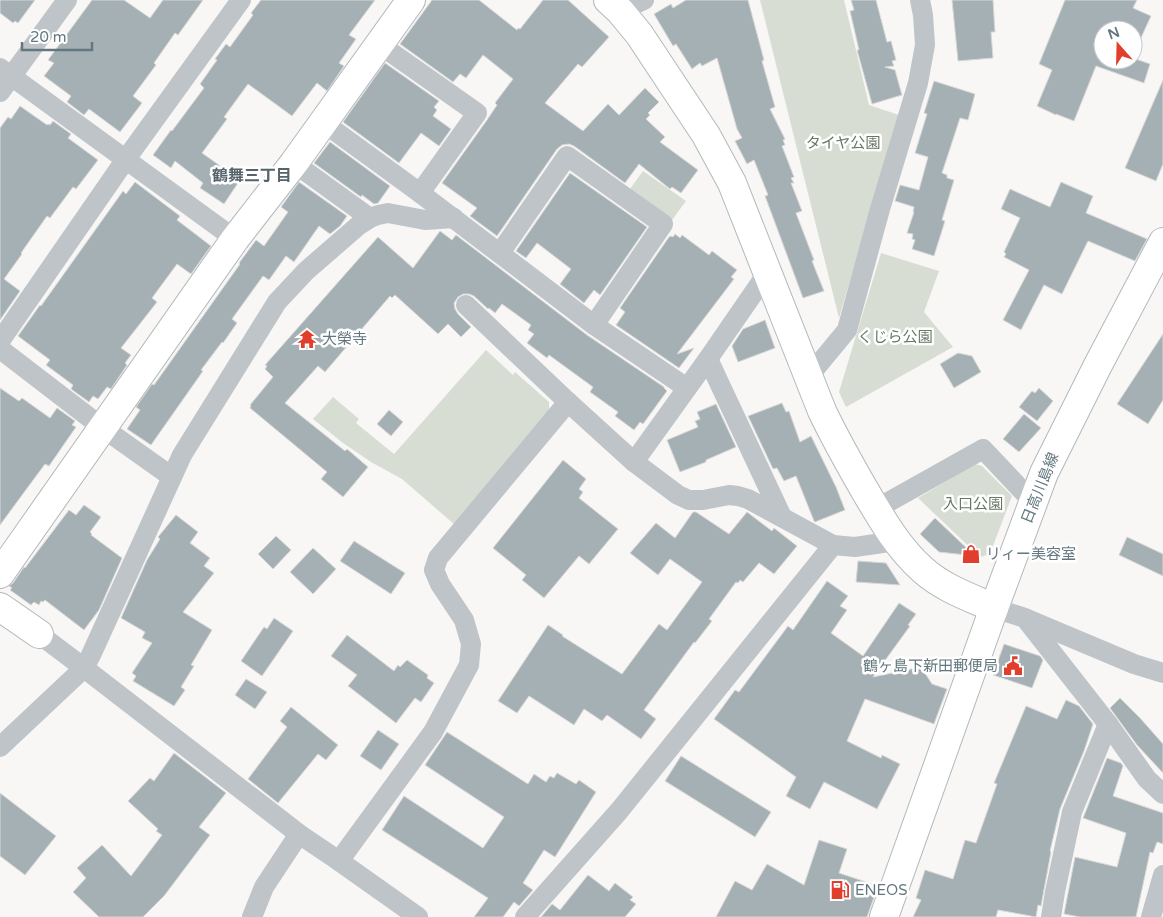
<svg xmlns="http://www.w3.org/2000/svg" width="1163" height="917" font-family="'Varela Round','Noto Sans JP',sans-serif">
	<style>
		.green { fill: #d8ddd4 }
		.building { fill: #a5b0b4; stroke: #d9d9d7; fill-rule: evenodd }
		.lines { fill: none; stroke-linecap: round; stroke-linejoin: round }
		.secondary-casing { stroke: #b1b8bb; stroke-width: 30 }
		.primary-casing { stroke: #b2b8bb; stroke-width: 30 }
		.street { stroke: #bec4c7; stroke-width: 20 }
		.secondary { stroke: #fff; stroke-width: 28 }
		.primary { stroke: #fff; stroke-width: 28 }
		.labels { text-anchor: middle; stroke-width: 5; stroke-linejoin: round; paint-order: stroke }
		.park-label { font-size: 15px; fill: #687862; stroke: #fff }
		.poi-label { font-size: 15px; fill: #63777f; stroke: #fff; text-anchor: start }
		.street-label { font-size: 15px; fill: #63777f; stroke: #fff }
		.neighbourhood-label { font-size: 16px; font-weight: bold; fill: #55646b; stroke: #fff }
	</style>
	<rect width="100%" height="100%" fill="#f8f7f5"/>
	<g class="green">
		<path d="M760 0H844L869 105 899 115 839 318Z"/>
		<path d="M643 171 686 201 672 220 630 189Z"/>
		<path d="M881 253 939 271 924 312 953 347 846 407 839 392Z"/>
		<path d="M486 350 513 375 515 372 549 402V412L455 525 402 479 371 462 343 443 313 419 333 397 359 419 356 423 394 454Z"/>
		<path d="M975 464 982 466 1012 496 991 551 987 555 980 557 918 498Z"/>
	</g>
	<g class="building">
		<path d="M0 0H35L18 23 15 21 13 23 0 13Z"/>
		<path d="M92 0H124L150 18 163 0H203L178 35 175 33 154 63 156 65 133 96 142 103 120 132 89 109 84 115 67 102 71 96 44 76 54 63 48 60Z"/>
		<path d="M261 0H375L349 35 356 39 339 63 344 66 327 91 317 83 292 116 248 84 224 117 227 119 202 153 240 180 224 204 200 188 203 183 175 161 171 168 153 155 171 130 172 131 204 88 200 84 217 60 215 59 226 44 230 47 253 15 251 13Z"/>
		<path d="M432 0H479L517 30 518 28 520 29 543 0H568L609 37 582 67 578 64 545 103 583 131 608 104 619 115 645 88 659 102 648 113 650 115 646 119 665 137 660 142 698 170 681 193 672 187 670 189 639 164 625 183 574 146 569 144 562 145 557 149 497 236 470 216 477 208 442 183 487 120 497 105 495 103 513 79 483 55 466 78 460 74 453 82 400 44Z"/>
		<path d="M686 0H748L764 60 762 61 775 107 770 109 785 139 783 140 785 145 782 146 794 177 791 178 794 183H791L802 211 796 213 814 260 812 261 824 291 803 298 765 196 768 195 754 160 747 164 735 141 742 138 737 129 717 58 702 66 700 63 692 69 676 44 673 46 654 14 671 4 673 8Z"/>
		<path d="M851 0H876L887 42 891 41 896 60 892 61 894 66 885 67 895 70 902 95 872 104 857 50H859L850 11 854 10Z"/>
		<path d="M952 0H993L995 32H991L993 58 958 61Z"/>
		<path d="M1065 0H1137L1133 8 1151 16 1140 40 1133 58 1150 64 1144 83 1096 66 1074 121 1056 114V115L1037 106 1052 70 1039 64ZM1103 30H1133V60H1103Z"/>
		<path d="M385 63 439 101 434 107 437 110 433 116 451 129 439 146 421 133 399 163 343 122Z"/>
		<path d="M1163 80V164L1156 181 1125 168Z"/>
		<path d="M934 81 975 94 968 120 960 118 942 173 947 175V178L954 180 942 220 945 221 934 256 912 249 915 240 912 239 913 234 907 233 914 212H913L914 207 895 201 900 185 919 190 928 157 915 153 927 114 924 113Z"/>
		<path d="M20 106 47 125 48 124 50 125 53 121 71 134 68 138 98 160 76 189 73 187 50 218 47 216 21 253 22 254 4 279 20 291 0 320V128L8 117 11 119Z"/>
		<path d="M330 142 390 186 378 203 374 204 362 195 361 197 314 163Z"/>
		<path d="M570 173 647 227 600 295 594 290 584 303 560 284 571 269 537 243 526 258 516 251Z"/>
		<path d="M135 182 180 216 177 220 211 246 191 274 177 264 152 298 157 302 121 348 131 355 125 363 127 365 111 389 107 387 98 399 93 396 89 402 71 389 73 385 46 365 50 360 18 336 40 305 41 306 123 191 126 194Z"/>
		<path d="M299 182 347 216 340 226 330 234 319 226 294 262 286 256 269 280 263 276 232 319 237 323 223 343 222 342 201 370 203 371 151 445 127 429 140 410 136 407 152 384 154 385 240 264 239 263 256 240 264 246 288 212 281 207Z"/>
		<path d="M1061 182 1093 196 1086 213 1147 239 1135 261 1088 241 1062 294 1044 285 1021 330 1003 320 1029 270 1004 257 1006 254 1004 252 1020 218 1001 209 1010 189 1050 207Z"/>
		<path d="M440 231 452 240 456 235 587 335 664 387V388L667 391 643 424 640 422 634 430 615 416 618 412 590 392 593 387 549 355 547 358 527 343 534 334 528 330 531 325 502 304 495 313 489 308 488 309 474 296 469 294H463L458 297 454 303 455 309 458 314 471 327 461 337 448 324 438 334 395 295 392 298 390 296 325 372 318 366 285 403 345 451 347 449 368 467 343 497 321 479 327 472 250 408 251 405H250L273 377 265 369 267 366 265 365 378 237 413 268Z"/>
		<path d="M675 234 680 238 682 235 709 255 712 251 737 270 731 277 734 279 677 354 694 348 679 368 616 325 625 312 620 308 669 237 671 236 673 237Z"/>
		<path d="M765 320 775 348 738 362 732 346 743 329Z"/>
		<path d="M1163 334V400L1148 424 1117 404Z"/>
		<path d="M958 353 972 356 981 372 954 388 940 364Z"/>
		<path d="M0 388 19 401 22 398 50 418 57 408 75 421 72 425 76 427 49 466 45 464 0 525Z"/>
		<path d="M1039 388 1053 401 1037 421 1019 407 1032 391 1035 393Z"/>
		<path d="M782 403 786 412 789 411 800 442 811 436 836 487 845 510 815 522 814 521 796 476 784 481 777 468 773 469 748 416Z"/>
		<path d="M716 404 736 447 706 460V462L680 472 667 440 698 427 695 421 700 419 697 412Z"/>
		<path d="M389 410 403 422 391 436 377 424Z"/>
		<path d="M1024 414 1041 428 1019 452 1003 439Z"/>
		<path d="M563 460 586 479 579 489 583 492 579 498 618 529 589 564 579 556 544 598 522 580 526 575 493 548Z"/>
		<path d="M84 505 101 517 90 532 92 534 91 535 122 558 99 610 84 630 45 600 43 602 41 601 39 605 34 602 31 605 10 590 12 588 9 586 13 583 24 567 25 568 69 510 76 515Z"/>
		<path d="M693 512H696L729 534 747 512 772 531 774 528 797 546 774 574 759 563 743 582 740 580 738 583 736 582 709 619 712 621 695 643 694 642 644 710 656 719 641 739 607 715 602 721 584 709 574 725 529 696 517 713 498 701 548 625 563 635 562 636 622 674 659 624 667 630 702 582 670 559 658 575 630 553 656 523 675 538Z"/>
		<path d="M176 515 198 532 190 543 210 558 204 566 214 573 183 612 212 630 191 665 194 666 181 687 185 690 174 706 133 681 136 676 132 673 152 643 142 638 145 632 121 618 147 560 160 539 158 537Z"/>
		<path d="M935 518 975 556 939 552 920 534Z"/>
		<path d="M276 536 291 550 273 569 258 554Z"/>
		<path d="M1127 537 1163 554V576L1119 555Z"/>
		<path d="M354 541 405 573 391 594 340 561Z"/>
		<path d="M313 548 336 569 313 594 290 572Z"/>
		<path d="M858 561 886 563 900 585 856 582Z"/>
		<path d="M827 581 848 596 840 606 847 610 831 633 863 656 899 603 916 614 908 625 910 626 873 677 921 667 932 684 947 689 934 724 865 699 847 741 881 758 882 755 900 764 877 809 824 782 810 809 786 796 796 777 714 719 735 690 739 692 788 626 793 630Z"/>
		<path d="M274 618 293 631 262 676 241 661 264 627 267 629Z"/>
		<path d="M347 635 394 671 398 665 400 667 407 660 428 675 427 678 434 683 421 702 415 698 396 723 348 686 357 675 331 656Z"/>
		<path d="M1004 644 1040 656 1043 660 1032 688 993 675Z"/>
		<path d="M246 679 267 692 255 709 235 695Z"/>
		<path d="M1120 698 1140 718 1163 744V773L1137 745 1110 708Z"/>
		<path d="M1066 700 1079 706 1093 724 1084 751 1060 809 1050 851 1051 852 1041 906 1038 905 1036 917 998 910 996 917H913L921 900 916 898 925 870 953 879 965 840 976 843 997 784 994 783 1026 706 1057 719Z"/>
		<path d="M291 707 338 745 326 760 318 754 278 803 248 779 287 727 280 721Z"/>
		<path d="M378 730 399 744 381 770 360 756Z"/>
		<path d="M447 732 528 784 534 774 546 782 550 776 554 778 557 773 576 784 579 780 596 792 555 857 544 850 523 883 533 890 519 906 514 902 503 917H474L488 898 382 830 404 796 483 848 504 817 425 765Z"/>
		<path d="M174 753 226 793 199 827 210 835 164 896 143 917H99L73 892 86 878 77 868 102 845 131 876 162 835 156 831 158 829 128 801 150 778 154 781Z"/>
		<path d="M681 756 771 812 755 837 665 781Z"/>
		<path d="M1107 758 1121 763 1123 766 1113 796 1163 813V844L1157 842 1153 853 1150 852 1136 917H1080L1064 914 1075 857 1117 867 1126 833 1083 818Z"/>
		<path d="M0 793 56 836 25 875 0 856Z"/>
		<path d="M819 840 847 849 839 873 878 886 867 917H716L735 881 752 890 767 864 804 885Z"/>
		<path d="M588 875 609 891 615 883 633 897 630 900 636 904 625 917H541L552 904 560 910Z"/>
	</g>
	<g class="lines">
		<g class="secondary-casing">
			<g id="secondary">
				<path d="M608 0 620 11 639 34 706 135 732 183 822 411C835 438 849 463 864 489 881 518 898 548 923 570 943 588 969 597 994 608"/>
				<path d="M0 574 235 239 294 163 411 0"/>
				<path d="M0 607 39 634"/>
			</g>
		</g>
		<g class="primary-casing">
			<path id="primary" d="M884 917 994 608 1044 473 1098 365 1163 242"/>
		</g>
		<g class="street">
			<path d="M620 11 644 0"/>
			<path d="M379 44 477 113 420 193"/>
			<path d="M0 68 235 239"/>
			<path d="M0 92 67 0"/>
			<path d="M324 123 420 193 594 325 687 388"/>
			<path d="M294 163 370 218"/>
			<path d="M500 253 567 156 663 224 594 325"/>
			<path d="M466 305 568 402 634 462 678 495 689 500H703L729 495 738 496 748 499 833 545 855 547 896 541"/>
			<path d="M0 341 126 159 241 0"/>
			<path d="M0 349 103 428 172 477"/>
			<path d="M708 359 782 517"/>
			<path d="M809 376 847 330 880 209 918 83 925 45 923 15 920 0"/>
			<path d="M634 462 708 359 768 272"/>
			<path d="M876 509 983 449 1033 502"/>
			<path d="M994 608 1025 618 1108 724 1147 779 1163 794"/>
			<path d="M1027 619 1134 664 1163 673"/>
			<path d="M39 634 84 668 299 834 339 861 418 917"/>
			<path d="M0 747 84 668 91 655 182 455 277 302 306 271 359 225 370 218 378 215 388 213 425 220 454 218"/>
			<path d="M339 861 433 732 469 665 471 644 464 620 440 584 434 570 438 558 568 402"/>
			<path d="M252 917 264 887 299 834"/>
			<path d="M525 917 619 811 833 545"/>
			<path d="M1051 917 1055 892 1072 812 1108 724"/>
			<path d="M1151 917 1163 875"/>
		</g>
		<use href="#secondary" class="secondary"/>
		<use href="#primary" class="primary"/>
	</g>
	<defs>
		<g id="temple-bare" transform="scale(1.5)"><path d="M0-6L5-2H3V0L6.5 2.5H4V6H1.5V3h-3V6H-4V2.5H-6.5L-3 0V-2H-5Z" fill="#e13e2c" stroke="#fff" stroke-width="2.5" paint-order="stroke"/></g>
		<g id="shop-bare" transform="scale(1.5)"><path d="M-5-2.5h2.3a2.7 3.5 0 0 1 5.4 0H5L5.5 6h-11ZM-1.5-2.5h3a1.5 2.3 0 0 0-3 0Z" fill="#e13e2c" stroke="#fff" stroke-width="2.5" paint-order="stroke"/></g>
		<g id="civic-bare" transform="scale(1.5)"><path d="M-.6-6.5H3V-4.5H.6V-3L4-1V1h2V6H-6V1h2V-1L-.6-3ZM-1.2 2.5V6h2.4V2.5Z" fill="#e13e2c" stroke="#fff" stroke-width="2.5" paint-order="stroke"/></g>
		<g id="fuel-bare" transform="scale(1.5)"><path d="M-5.5-6h7V0h2V4h1.3V-2.5L3-4.5l.8-.8L6-3V5H2.5V1h-1V6h-7ZM-4.2-4.7v3.2H.2V-4.7Z" fill="#e13e2c" stroke="#fff" stroke-width="2.5" paint-order="stroke"/></g>
	</defs>
	<g fill-rule="evenodd">
		<use href="#temple-bare" x="307" y="339"/>
		<use href="#shop-bare" x="971" y="554"/>
		<use href="#civic-bare" x="1013" y="666"/>
		<use href="#fuel-bare" x="840" y="890"/>
	</g>
	<g class="labels">
		<g class="park-label">
			<text x="843" y="148">タイヤ公園</text>
			<text x="895" y="342">くじら公園</text>
			<text x="973" y="509">入口公園</text>
		</g>
		<g class="poi-label">
			<text x="322" y="344">大榮寺</text>
			<text x="986" y="559">リィー美容室</text>
			<text x="998" y="671" text-anchor="end">鶴ヶ島下新田郵便局</text>
			<text x="855" y="895">ENEOS</text>
		</g>
		<g class="street-label">
			<text transform="translate(1040 488) rotate(-68)" y="5">日高川島線</text>
		</g>
		<g class="neighbourhood-label">
			<text x="252" y="181">鶴舞三丁目</text>
		</g>
	</g>
	<g transform="translate(1118 45) rotate(340)"><circle r="24" fill="#ffffff" stroke="#c1c9cc"/>
	<path d="M0-4L9 19L0 12L-9 19Z" fill="#e13e2c"/>
	<text y="-8" font-size="14" font-weight="bold" text-anchor="middle" fill="#63777f">N</text>
	</g>
	<path d="M22 42v8h70v-8" fill="none" stroke="#63777f" stroke-width="2.5"/>
	<text x="30" y="42" font-size="15" fill="#63777f" stroke="#ffffff" stroke-width="4" paint-order="stroke">20 m</text>
</svg>
